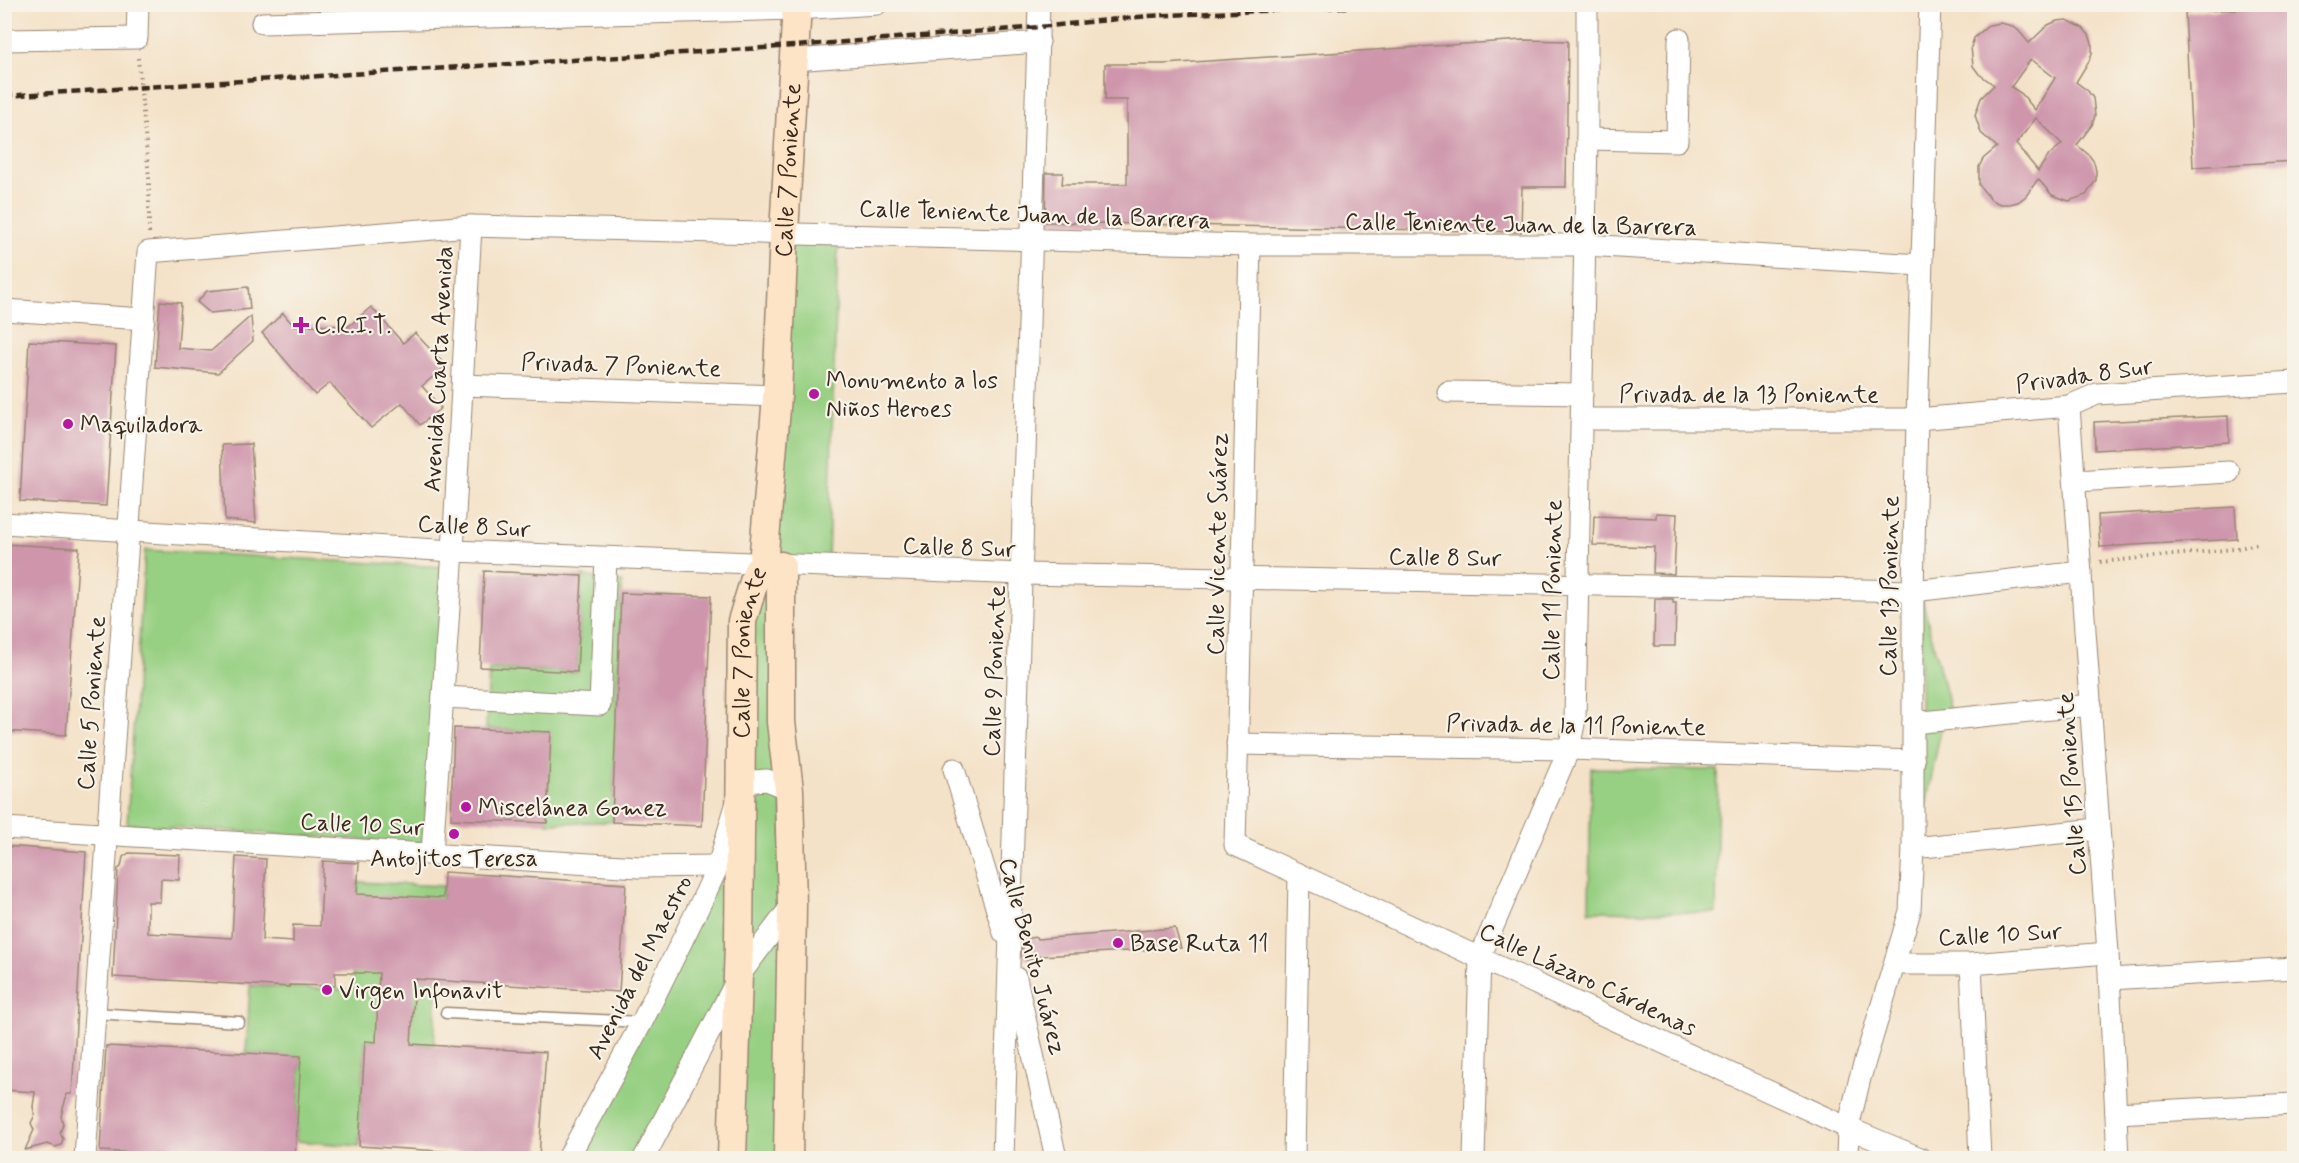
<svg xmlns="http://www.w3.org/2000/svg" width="2299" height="1163" font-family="Mynerve,sans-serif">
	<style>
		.green { fill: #98d083; stroke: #6a7d50; stroke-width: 1.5 }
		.building { fill: #ce95ab; fill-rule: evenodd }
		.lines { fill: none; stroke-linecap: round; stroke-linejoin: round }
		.service-casing { stroke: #988673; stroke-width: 13 }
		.minor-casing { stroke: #988673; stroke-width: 23 }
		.secondary-casing { stroke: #988673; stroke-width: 31 }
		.path { stroke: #988673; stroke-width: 4; stroke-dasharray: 1.5 4.5; stroke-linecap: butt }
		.service { stroke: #fff; stroke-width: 10 }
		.minor { stroke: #fff; stroke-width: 21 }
		.secondary { stroke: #fee4c6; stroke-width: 28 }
		.rail { stroke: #3b2a1e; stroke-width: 4.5; stroke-dasharray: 9 4.5; stroke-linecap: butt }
		.poi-dot { fill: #b5179e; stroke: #f7f3e8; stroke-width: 2 }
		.labels { text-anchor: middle; stroke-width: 4.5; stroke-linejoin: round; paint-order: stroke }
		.street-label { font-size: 24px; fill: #3b2a1e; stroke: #f7f3e8 }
		.poi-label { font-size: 24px; fill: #3b2a1e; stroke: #f7f3e8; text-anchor: start }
	</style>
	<rect width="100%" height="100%" fill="#f7f3e8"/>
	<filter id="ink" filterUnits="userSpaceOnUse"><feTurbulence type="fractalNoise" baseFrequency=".0167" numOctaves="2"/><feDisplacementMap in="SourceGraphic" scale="12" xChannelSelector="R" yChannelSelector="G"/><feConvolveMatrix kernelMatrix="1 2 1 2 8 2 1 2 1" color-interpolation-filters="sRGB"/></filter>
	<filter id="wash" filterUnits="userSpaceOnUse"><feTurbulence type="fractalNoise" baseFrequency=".008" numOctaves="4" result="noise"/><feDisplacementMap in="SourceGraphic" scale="24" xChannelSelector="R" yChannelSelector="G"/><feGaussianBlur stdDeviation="1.35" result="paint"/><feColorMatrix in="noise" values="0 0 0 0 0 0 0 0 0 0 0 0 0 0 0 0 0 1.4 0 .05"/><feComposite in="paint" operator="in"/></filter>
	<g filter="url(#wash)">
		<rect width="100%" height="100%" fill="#f4e2c8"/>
		<g class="green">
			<path d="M787 242 838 244 828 559 770 561Z"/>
			<path d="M145 550 443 567 425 844 127 824Z"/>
			<path d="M779 571 787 1158H735L743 622Z"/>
			<path d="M582 576 622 582 612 822 547 823 550 732 486 729 489 669 577 672Z"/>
			<path d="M1921 594 1950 711 1942 724 1919 840Z"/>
			<path d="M1591 768 1718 770 1716 913 1589 911Z"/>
			<path d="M723 873 738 876 725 985 641 1158H572Z"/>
			<path d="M358 882 443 886 434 1045 365 1041 359 1146 296 1141 301 1057 246 1053 250 986 352 990Z"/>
		</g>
		<g id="blocks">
			<g class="building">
				<path d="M2295 6V161L2193 167 2185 12Z"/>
				<path d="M2067 20 2083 28 2089 35 2092 43V53L2089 61 2076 82 2088 91 2093 98 2095 116 2092 125 2077 145 2089 155 2094 162 2096 171V180L2086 195 2069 201 2052 195 2038 179 2026 196 2018 202 2009 204H2000L1991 200 1979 185V167L1983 159 1997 147 1981 133 1975 115 1981 98 1994 85 1979 74 1973 66 1971 47 1974 38 1989 25 2000 23 2009 25 2018 30 2029 43 2048 25 2057 21ZM2031 59 2055 78 2035 110 2022 94 2011 87ZM2036 118 2062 144 2049 155 2038 171 2016 144Z"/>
				<path d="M1523 40 1568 41 1566 187H1522L1521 232 1045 222 1046 173H1063L1062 184H1127V100H1105V64H1164Z"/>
				<path d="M248 287 250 309 210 313 197 302 207 291Z"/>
				<path d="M160 301 181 303 178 348 211 351 251 316 253 341 218 373 155 367Z"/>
				<path d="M371 307 403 343 415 333 446 366 422 386 441 408 420 425 402 403 371 428 330 383 315 395 262 333 283 313 293 325 349 326Z"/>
				<path d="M29 341 116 346 106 506 20 501Z"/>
				<path d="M2228 416 2229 442 2095 450 2094 422Z"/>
				<path d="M251 444 256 523 225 520 222 445Z"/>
				<path d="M2235 507 2237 539 2100 547 2098 515Z"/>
				<path d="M1656 513 1677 514 1674 574 1653 573 1654 547 1593 545 1594 516 1656 518Z"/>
				<path d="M4 544 79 548 66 735 4 731Z"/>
				<path d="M484 571 582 576 577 672 480 667Z"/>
				<path d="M621 593 711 596 702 826 612 822Z"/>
				<path d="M1655 599H1673V603H1676L1675 646H1654Z"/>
				<path d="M454 728 551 732 547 823 451 819Z"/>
				<path d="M4 846 86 852 72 1094H67L61 1116 63 1124 60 1133 63 1139 61 1145 56 1147 47 1144 25 1150 34 1130 31 1123 35 1115 33 1107 35 1092 4 1090Z"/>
				<path d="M129 853 180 855 179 880 161 879 160 902H148V933L232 938 236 857 266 859 262 940 293 942V925L320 926 323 861 359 863 357 894 443 898 444 872 626 884 619 992 415 979 411 1044 546 1052 539 1157 359 1146 365 1041 376 1042 379 973H335V986L289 985V987L113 977 118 869 121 867 123 857Z"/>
				<path d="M1175 928 1181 948 1040 956V958L1025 960 1022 947 1023 939 1036 937 1037 939Z"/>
				<path d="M106 1046 301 1056 295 1158H226L100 1151Z"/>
			</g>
		</g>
	</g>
	<g filter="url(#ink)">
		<use href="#blocks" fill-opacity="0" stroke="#988673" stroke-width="1.5"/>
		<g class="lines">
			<g class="service-casing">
				<g id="service">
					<path d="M94 1013 239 1022"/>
					<path d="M446 1013 642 1022"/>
				</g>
			</g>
			<g class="minor-casing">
				<g id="minor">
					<path d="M262 23 797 9 877 4"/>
					<path d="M4 40 137 38 138 4"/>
					<path d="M794 60 1039 42"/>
					<path d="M1587 139 1677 141 1679 39"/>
					<path d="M1250 245 1235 845 1848 1128 1920 1158"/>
					<path d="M4 310 144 319"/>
					<path d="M463 385 777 396"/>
					<path d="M1448 392 1582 394"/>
					<path d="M2069 406 2108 953 2118 1158"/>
					<path d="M1582 419H1917L2069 406 2097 394 2294 382"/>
					<path d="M2076 481 2229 472"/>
					<path d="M4 523 453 551 1023 574 1913 591 2081 572"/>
					<path d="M443 697 600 705 606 558"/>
					<path d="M1913 723 2091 705"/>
					<path d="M1237 744 1569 749 1914 761"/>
					<path d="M954 769 1004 933"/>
					<path d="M4 828 639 867 718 866"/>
					<path d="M1913 848 2098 829"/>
					<path d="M432 853 453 551 471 226"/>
					<path d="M1896 964H1971L2108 953"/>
					<path d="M1971 964 1980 1158"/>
					<path d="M1016 978 1056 1158"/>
					<path d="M2110 979 2294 968"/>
					<path d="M2116 1113 2294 1104"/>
					<path d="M85 1158 148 252 471 226 1250 245H1585L1921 265"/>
					<path d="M568 1158 642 1022 705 894 718 866 740 792 753 781 767 780 789 790"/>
					<path d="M644 1158 739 976 792 905"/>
					<path d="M1003 1158 1039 4"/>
					<path d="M1294 1158 1299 874"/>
					<path d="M1474 1158 1480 957 1569 749 1575 719 1587 139V4"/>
					<path d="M1847 1158 1848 1128 1860 1078 1910 911 1913 848V591L1917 419 1930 4"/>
				</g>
			</g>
			<g class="secondary-casing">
				<g id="secondary">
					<path d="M781 566V722L789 790 792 905 788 1158"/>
					<path id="s1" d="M732 1158 739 944 742 621 757 572 763 564 777 396 784 233 797 4"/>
				</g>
			</g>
			<g class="path">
				<path d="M138 58 149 178V233"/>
				<path d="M2100 562 2234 549 2257 544"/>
			</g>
			<use href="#service" class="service"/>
			<use href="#minor" class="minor"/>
			<use href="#secondary" class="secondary"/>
			<path class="rail" d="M4 96 794 46 1039 27 1148 16 1411 4"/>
		</g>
	</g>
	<g class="poi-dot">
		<path d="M298 316h6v6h6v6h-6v6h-6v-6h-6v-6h6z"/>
		<circle cx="814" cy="394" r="6"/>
		<circle cx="68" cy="424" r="6"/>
		<circle cx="466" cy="807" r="6"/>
		<circle cx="454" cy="834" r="6"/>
		<circle cx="1118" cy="943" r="6"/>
		<circle cx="327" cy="990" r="6"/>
	</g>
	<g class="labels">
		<g class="street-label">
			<text dy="8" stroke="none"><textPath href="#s1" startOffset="993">Calle 7 Poniente</textPath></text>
			<text transform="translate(1035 214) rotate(2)" y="8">Calle Teniente Juan de la Barrera</text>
			<text transform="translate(1521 224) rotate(1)" y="8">Calle Teniente Juan de la Barrera</text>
			<text transform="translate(621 365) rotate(2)" y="8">Privada 7 Poniente</text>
			<text transform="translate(438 369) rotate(-87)" y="8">Avenida Cuarta Avenida</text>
			<text transform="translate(2084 375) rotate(-8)" y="8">Privada 8 Sur</text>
			<text x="1749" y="402">Privada de la 13 Poniente</text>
			<text transform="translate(474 526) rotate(3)" y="8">Calle 8 Sur</text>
			<text transform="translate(1217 544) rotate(-89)" y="8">Calle Vicente Suárez</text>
			<text transform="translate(959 547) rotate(2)" y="8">Calle 8 Sur</text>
			<text transform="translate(1445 557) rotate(1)" y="8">Calle 8 Sur</text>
			<text transform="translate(1889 586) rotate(-89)" y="8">Calle 13 Poniente</text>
			<text transform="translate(1552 590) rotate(-89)" y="8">Calle 11 Poniente</text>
			<text dy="8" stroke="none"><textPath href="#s1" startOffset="507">Calle 7 Poniente</textPath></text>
			<text transform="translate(994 671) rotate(-88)" y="8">Calle 9 Poniente</text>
			<text transform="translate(91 703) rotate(-86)" y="8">Calle 5 Poniente</text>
			<text transform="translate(1576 725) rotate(1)" y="8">Privada de la 11 Poniente</text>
			<text transform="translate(2071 784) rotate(-94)" y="8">Calle 15 Poniente</text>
			<text transform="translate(362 824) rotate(3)" y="8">Calle 10 Sur</text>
			<text transform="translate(2000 934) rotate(-3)" y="8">Calle 10 Sur</text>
			<text transform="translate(1033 956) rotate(75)" y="8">Calle Benito Juárez</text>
			<text transform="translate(639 967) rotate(-63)" y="8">Avenida del Maestro</text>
			<text transform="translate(1588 979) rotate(25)" y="8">Calle Lázaro Cárdenas</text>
		</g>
		<g class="poi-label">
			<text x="314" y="333">C.R.I.T.</text>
			<text x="826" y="388">Monumento a los<tspan x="826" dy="28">Niños Heroes</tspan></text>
			<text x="80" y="432">Maquiladora</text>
			<text x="478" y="815">Miscelánea Gomez</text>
			<text x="454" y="866" text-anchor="middle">Antojitos Teresa</text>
			<text x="1130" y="951">Base Ruta 11</text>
			<text x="339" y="998">Virgen Infonavit</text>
		</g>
	</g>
	<rect width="2299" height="1163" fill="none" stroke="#f7f3e8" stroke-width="24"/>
</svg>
